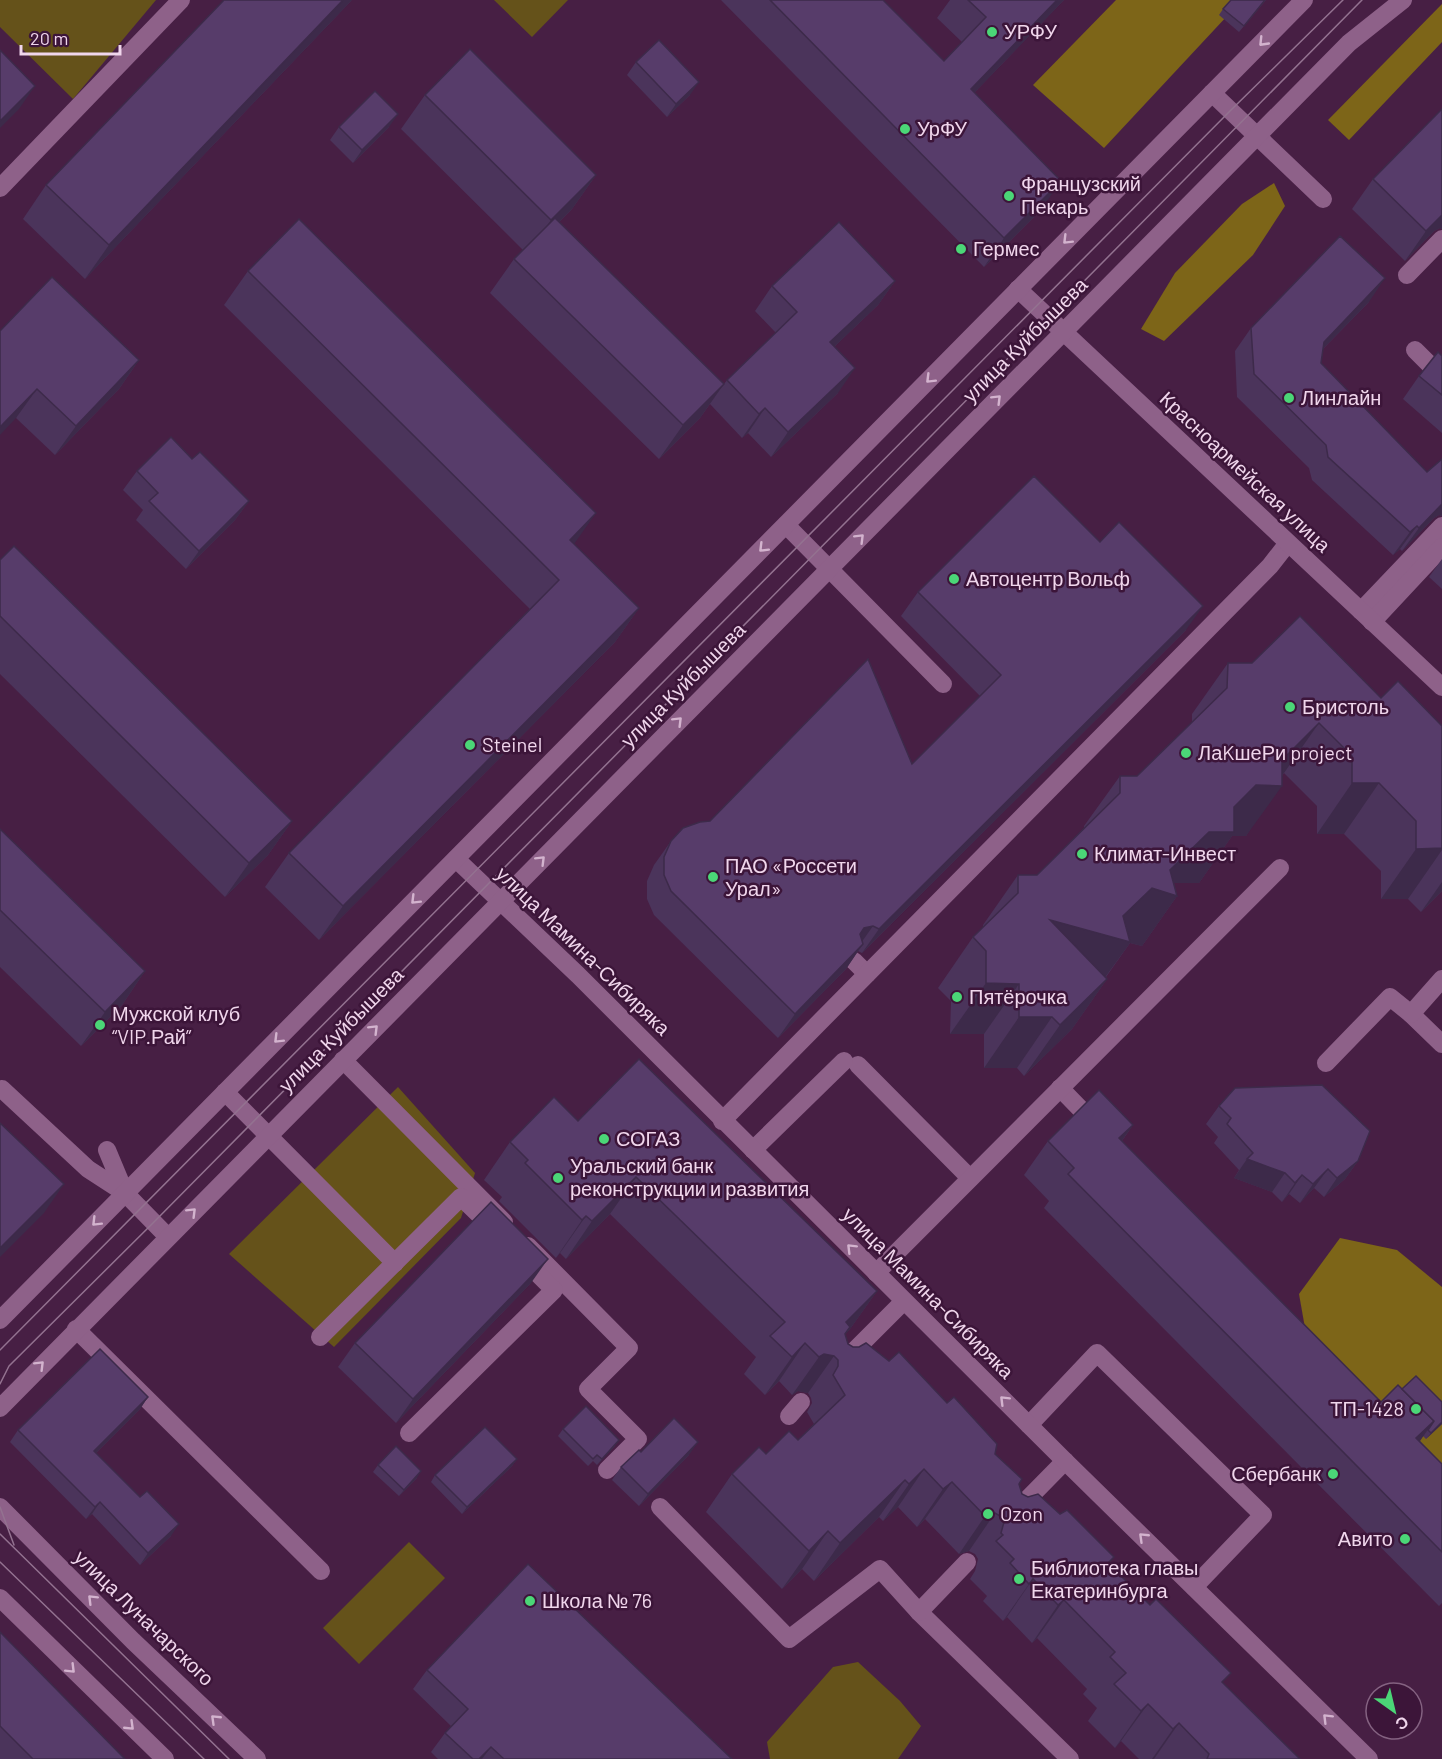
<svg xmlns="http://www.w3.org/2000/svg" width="1442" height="1759" font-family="Barlow,sans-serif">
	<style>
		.green { fill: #65521a }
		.forest { fill: #7d6518 }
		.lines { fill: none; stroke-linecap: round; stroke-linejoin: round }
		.lane { stroke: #8e6189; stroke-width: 18 }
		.street { stroke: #8e6189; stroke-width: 18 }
		.secondary { stroke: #8e6189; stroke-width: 18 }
		.tram { stroke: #937290; stroke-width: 1.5 }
		.wall { fill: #4b345b }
		.shaded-wall { fill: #3d2a4a }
		.building { fill: #573c6a; stroke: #3d2a4a; stroke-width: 1.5 }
		.oneway { stroke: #d3b3ce }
		.poi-dot { fill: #4bd677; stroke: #3c1539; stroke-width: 2 }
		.labels { text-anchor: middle; stroke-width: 5; stroke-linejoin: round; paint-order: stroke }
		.poi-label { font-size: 20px; fill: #f0d6ec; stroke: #3c1539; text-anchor: start }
		.street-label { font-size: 20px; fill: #f0d6ec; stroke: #3c1539 }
	</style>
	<rect width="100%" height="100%" fill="#471f44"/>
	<g class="green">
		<path d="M0 0H156L73 99 0 27Z"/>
		<path d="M494 0H568L532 37Z"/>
		<path d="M398 1087 475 1173 461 1218 334 1347 229 1254Z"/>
		<path d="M409 1542 445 1578 359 1664 323 1628Z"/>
		<path d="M858 1662 900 1701 921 1726 898 1759H770L767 1742 833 1667Z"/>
	</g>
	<g class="forest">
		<path d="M1116 0H1242L1104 148 1033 85Z"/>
		<path d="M1442 4V42L1349 140 1328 120Z"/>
		<path d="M1274 183 1285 206 1253 255 1164 341 1141 329 1175 273 1242 204Z"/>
		<path d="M1340 1238 1397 1250 1442 1287V1491L1314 1379 1299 1294Z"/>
	</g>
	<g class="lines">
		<g class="lane">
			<path d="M1212 93 1323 199"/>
			<path d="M0 188 181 0"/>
			<path d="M1407 275 1442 239"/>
			<path d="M1415 350 1442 377"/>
			<path d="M786 525 943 684"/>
			<path d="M1361 611 1442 526"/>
			<path d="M1372 622 1442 547"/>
			<path d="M854 961 867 974"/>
			<path d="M1411 1014 1442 1044"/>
			<path d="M343 1060 504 1222"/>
			<path d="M1326 1063 1390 997 1411 1014 1442 979"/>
			<path d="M858 1065 970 1178"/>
			<path d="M1060 1088 1096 1125"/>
			<path d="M2 1089 88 1169 125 1193 107 1150"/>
			<path d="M225 1092 395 1263"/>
			<path d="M722 1121 1270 566 1288 543"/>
			<path d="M753 1150 844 1061"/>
			<path d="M125 1193 168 1237"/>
			<path d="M528 1246 629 1348 588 1389 638 1439 607 1470"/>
			<path d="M876 1273 1280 868"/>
			<path d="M76 1329 321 1571"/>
			<path d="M320 1337 461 1197 496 1231"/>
			<path d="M842 1363 904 1301"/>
			<path d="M789 1416 801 1402"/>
			<path d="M1029 1425 1097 1353 1263 1515 1194 1587"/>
			<path d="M409 1433 554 1290 521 1257"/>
			<path d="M660 1507 789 1639 880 1569 919 1612 1070 1759"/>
			<path d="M1013 1514 1065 1461"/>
			<path d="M919 1612 967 1562"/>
		</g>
		<g class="street">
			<path d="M1018 289 1442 687"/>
			<path d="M456 859 578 975 1065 1461 1369 1759"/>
		</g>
		<g class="secondary">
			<path d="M0 1320 1304 0"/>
			<path d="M0 1408 1349 43 1403 0"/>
			<path d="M0 1507 133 1641 257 1759"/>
			<path d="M0 1598 165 1759"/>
		</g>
		<g class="tram">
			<path d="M0 1350 1230 111 1343 0"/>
			<path d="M0 1384 9 1366 154 1222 1362 0"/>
			<path d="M0 1507 14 1545"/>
			<path d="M0 1534 229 1759"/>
			<path d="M0 1562 204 1759"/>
		</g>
	</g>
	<g class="wall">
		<path d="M352 0 85 279 23 219 46 185Z"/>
		<path d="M721 0H883L944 61 962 42 937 18 950 0H1064L974 93 1041 210 984 267Z"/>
		<path d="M1266 0 1239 32 1219 15 1223 9Z"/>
		<path d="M636 62 690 95 667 117 627 75Z"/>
		<path d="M425 95 596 175 572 209 559 222 724 384 727 380 776 333 755 311 772 286 895 281 878 305 835 346 838 393 771 457 748 433 742 438 710 404 700 418 659 459 490 293 514 259 523 250 401 129Z"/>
		<path d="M1442 109V229L1440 228 1434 231 1405 261 1352 209 1373 179Z"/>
		<path d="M339 127H389L353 163 330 140Z"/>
		<path d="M248 271 574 544 639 608 615 642 319 940 265 887 289 853 530 609 224 305Z"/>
		<path d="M52 277 139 360 119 389 55 455 16 418Z"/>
		<path d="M1369 302 1323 349 1321 363 1427 472 1442 459V516L1439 515 1434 518 1402 551 1400 549 1393 555 1312 480 1309 468 1237 397 1235 351 1251 328Z"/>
		<path d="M1442 356V433L1403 399 1419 376Z"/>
		<path d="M192 459 249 501 235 520 186 569 136 520 143 510 123 490 137 471Z"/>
		<path d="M1442 559V589L1429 577Z"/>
		<path d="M0 560 292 821 268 855 225 897 0 674Z"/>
		<path d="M918 592 1186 630 862 953 858 951 846 969 778 1038 654 915 647 899V881L654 865 671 841 710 821 912 764 980 696 901 616Z"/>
		<path d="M1228 663 1381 698 1442 726V891L1421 912 1408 899H1381V871L1344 834H1317V806L1284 773 1282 776 1246 836H1232L1199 883H1174L1177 896 1142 946 1130 943 1106 977 1107 979 1072 1029 1024 1076 1017 1068H984V1034H950L951 1001 938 988 973 937 983 927V925L1018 875H1037L1084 828V826L1120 776H1137L1192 722V714Z"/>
		<path d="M0 829 145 971 122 1005 81 1046 0 967Z"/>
		<path d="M1219 1106 1358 1161 1345 1179 1324 1197 1314 1188 1300 1203 1289 1194 1282 1202 1272 1192 1234 1178 1239 1170 1214 1143 1218 1137 1206 1124Z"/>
		<path d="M578 1121 877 1291 850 1329 845 1334 848 1344 995 1454 1019 1484 1022 1494 1109 1564 1224 1684 1300 1759H1139L1121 1741 1115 1748 1088 1721 1097 1708 1083 1694 1087 1689 1037 1638 1032 1643 1007 1617 1003 1621 983 1601 987 1596 970 1579 975 1571 978 1559 975 1554 969 1551 959 1554 925 1519 917 1527 898 1507 883 1521 879 1517 814 1581 802 1569 782 1589 706 1512 732 1474 766 1454 798 1440 814 1424 807 1412 812 1403 811 1398 808 1393 798 1391 792 1395 779 1381 765 1395 744 1374 756 1357 610 1214 566 1259 560 1253 556 1258 499 1201 502 1197 484 1180 510 1142Z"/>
		<path d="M1133 1125 1122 1141 1381 1402 1442 1424 1426 1439 1423 1436 1420 1441 1442 1464V1603L1439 1606 1044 1208 1049 1201 1024 1175 1048 1141Z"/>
		<path d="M531 1283 396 1423 338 1367 355 1343Z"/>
		<path d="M148 1397 140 1409 96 1453 171 1536 140 1565 92 1514 86 1519 10 1442 18 1430Z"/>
		<path d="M563 1429 615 1446 597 1465 593 1461 588 1466 558 1436Z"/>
		<path d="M641 1452 689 1455 639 1506 612 1480 621 1467Z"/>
		<path d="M517 1459 512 1466 462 1514 431 1482 435 1475Z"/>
		<path d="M378 1465 417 1478 399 1496 373 1472Z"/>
		<path d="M0 1632 125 1759H0Z"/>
		<path d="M427 1670 732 1759H438L431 1752 445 1733 451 1726 413 1689Z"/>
	</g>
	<g class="shaded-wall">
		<path d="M343 0H352L85 279 109 245Z"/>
		<path d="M1057 0H1064L950 118 971 89Z"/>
		<path d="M699 82 690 95 667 117 676 104Z"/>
		<path d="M35 86 19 109 0 128V121Z"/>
		<path d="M398 114 389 127 353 163 362 150Z"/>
		<path d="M596 175 572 209 527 254 551 220Z"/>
		<path d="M1061 181 1041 210 984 267 1004 238Z"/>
		<path d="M1442 215V229L1440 228 1434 231 1405 261 1426 231Z"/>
		<path d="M1385 278 1369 302 1307 365 1324 342Z"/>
		<path d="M895 281 878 305 813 367 830 342Z"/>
		<path d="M139 360 119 389 55 455 76 426Z"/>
		<path d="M855 368 838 393 771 457 788 432Z"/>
		<path d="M724 384 700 418 659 459 683 425Z"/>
		<path d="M37 389 16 418 0 435V427Z"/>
		<path d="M765 408 748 433 742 438 759 414Z"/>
		<path d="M249 501 235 520 186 569 199 551Z"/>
		<path d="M1442 504V516L1439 515 1434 518 1402 551 1419 528Z"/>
		<path d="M596 513 572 547 570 540Z"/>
		<path d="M1417 526 1400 549 1393 555 1410 532Z"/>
		<path d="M1203 606 1186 630 862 953 879 929Z"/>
		<path d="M639 608 615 642 319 940 343 906Z"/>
		<path d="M1319 723 1284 773 1272 785 1282 786 1246 836H1232L1199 883H1173L1177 896 1142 946 1130 943 1098 987 1107 979 1072 1029 1024 1076 1060 1025 1050 920 1123 916Z"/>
		<path d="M1352 783H1379L1344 834H1317Z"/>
		<path d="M292 821 268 855 225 897 249 863Z"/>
		<path d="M1442 848V850L1408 899H1381L1416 849Z"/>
		<path d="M1442 882V891L1421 912Z"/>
		<path d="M873 926 856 950 847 953 864 928Z"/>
		<path d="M863 944 846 969 778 1038 795 1014Z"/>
		<path d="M145 971 122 1005 81 1046 105 1012Z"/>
		<path d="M986 983 1019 984 984 1034H950Z"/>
		<path d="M1019 1017H1052L1017 1068H984Z"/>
		<path d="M1133 1125 1109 1159 1119 1138Z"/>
		<path d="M1247 1159 1285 1173 1272 1192 1234 1178Z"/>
		<path d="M1358 1161 1345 1179 1324 1197 1337 1178Z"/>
		<path d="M1328 1169 1314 1188 1300 1203 1313 1184Z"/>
		<path d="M1302 1175 1289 1194 1282 1202 1295 1183Z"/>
		<path d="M636 1177 610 1214 566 1259 592 1221Z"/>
		<path d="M64 1184 44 1213 0 1257V1248Z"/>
		<path d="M586 1216 560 1253 556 1258 582 1220Z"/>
		<path d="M548 1259 531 1283 396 1423 413 1399Z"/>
		<path d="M877 1291 850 1329 825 1354 834 1356 808 1393 798 1391 792 1395 819 1357 846 1322Z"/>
		<path d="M805 1343 779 1381 765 1395 792 1357Z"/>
		<path d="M148 1397 140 1409 86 1463 94 1451Z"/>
		<path d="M1434 1421 1410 1455 1416 1438Z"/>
		<path d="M1442 1422V1424L1426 1439 1431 1433Z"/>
		<path d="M619 1440 615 1446 597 1465 602 1459Z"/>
		<path d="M698 1442 689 1455 639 1506 648 1494Z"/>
		<path d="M517 1459 512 1466 462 1514 467 1507Z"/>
		<path d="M924 1469 898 1507 883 1521 909 1484Z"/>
		<path d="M421 1471 417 1478 399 1496 404 1490Z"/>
		<path d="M905 1480 879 1517 814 1581 840 1543Z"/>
		<path d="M952 1482 925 1519 917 1527 943 1489Z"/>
		<path d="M100 1502 92 1514 86 1519 95 1507Z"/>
		<path d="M995 1513 969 1551 959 1554 985 1516Z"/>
		<path d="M179 1524 171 1536 140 1565 148 1553Z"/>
		<path d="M828 1531 802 1569 782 1589 809 1551Z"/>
		<path d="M1033 1579 1007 1617 1003 1621 1029 1584Z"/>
		<path d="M1064 1600 1037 1638 1032 1643 1058 1605Z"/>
		<path d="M1148 1704 1121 1741 1115 1748 1141 1711Z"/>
		<path d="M1179 1723 1154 1759H1152L1173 1729Z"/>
		<path d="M491 1747 482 1759H479Z"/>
	</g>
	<g class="building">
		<path d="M224 0H343L109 245 46 185Z"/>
		<path d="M770 0H883L944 61 986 17 968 0H1057L971 89 1061 181 1004 238Z"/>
		<path d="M1231 0H1265L1244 26 1223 9Z"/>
		<path d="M659 40 699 82 676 104 636 62Z"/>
		<path d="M470 49 596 175 551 220 425 95Z"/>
		<path d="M0 50 35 86 0 121Z"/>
		<path d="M375 91 398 114 362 150 339 127Z"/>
		<path d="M1442 109V215L1426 231 1373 179Z"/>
		<path d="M555 218 724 384 683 425 514 259Z"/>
		<path d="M299 219 596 513 570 540 639 608 343 906 289 853 559 580 248 271Z"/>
		<path d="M839 222 895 281 830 342 855 368 788 432 765 408 759 414 727 380 797 312 772 286Z"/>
		<path d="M1340 236 1385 278 1324 342 1321 363 1427 472 1442 459V504L1419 528 1417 526 1410 532 1328 457 1326 445 1254 374 1251 328Z"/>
		<path d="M52 277 139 360 76 426 37 389 0 427V331Z"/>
		<path d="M1438 352 1442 356V395L1419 376Z"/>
		<path d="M171 437 192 459 200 452 249 501 199 551 149 501 158 493 137 471Z"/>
		<path d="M1034 476 1100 542 1119 522 1203 606 879 929 873 926 864 928 860 934 863 944 795 1014 671 891 664 875V857L671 841 683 828 700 822 710 821 868 659 912 764 1001 675 918 592Z"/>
		<path d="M14 546 292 821 249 863 0 616V560Z"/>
		<path d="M1300 616 1381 698 1398 681 1442 726V848L1416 849V821L1379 783H1352V756L1319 723 1282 760V786L1256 785 1234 807V832H1209L1170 870 1177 896 1152 888 1123 916 1130 942 1050 920 1107 979 1060 1025 1052 1017H1019V984L986 983V951L973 937 1018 893V875H1037L1120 793V776H1137L1227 688 1228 663H1252Z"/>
		<path d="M0 829 145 971 105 1012 0 910Z"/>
		<path d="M639 1059 877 1291 846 1322 850 1327 845 1334 848 1344 853 1347H859L866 1343 889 1361 899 1352 947 1403 954 1397 997 1444 995 1454 1022 1479 1019 1484 1022 1494 1028 1497 1038 1494 1060 1514 1067 1510 1114 1557 1108 1563 1150 1605 1156 1599 1231 1673 1222 1682 1300 1759H1207L1209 1754 1179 1723 1173 1729 1148 1704 1141 1711 1114 1684 1126 1673 1110 1657 1115 1652 1064 1600 1058 1605 1033 1579 1029 1584 1010 1563 1014 1559 996 1541 1003 1535 1001 1533 1004 1522 1002 1517 995 1513 985 1516 952 1482 943 1489 924 1469 909 1484 905 1480 840 1543 828 1531 809 1551 732 1474 759 1447 766 1454 789 1431 798 1440 845 1395 833 1375 838 1366V1360L834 1356 824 1354 819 1357 805 1343 792 1357 770 1336 785 1322 636 1177 592 1221 586 1216 582 1220 525 1163 528 1160 510 1142 554 1097 578 1121Z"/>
		<path d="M1322 1085 1370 1131 1358 1161 1337 1178 1328 1169 1313 1184 1302 1175 1295 1183 1285 1173 1247 1159 1253 1153 1227 1124 1231 1118 1219 1106 1235 1088Z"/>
		<path d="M1099 1090 1133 1125 1119 1138 1381 1402 1398 1385 1434 1421 1416 1438 1442 1464V1552L1068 1174 1074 1168 1048 1141Z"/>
		<path d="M0 1123 64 1184 0 1248Z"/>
		<path d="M491 1202 548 1259 413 1399 355 1343Z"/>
		<path d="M100 1349 148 1397 94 1451 140 1497 147 1491 179 1524 148 1553 100 1502 95 1507 18 1430Z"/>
		<path d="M1416 1376 1442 1402V1422L1431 1433 1428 1430 1434 1421 1402 1389Z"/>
		<path d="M586 1406 619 1440 602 1459 597 1455 593 1459 563 1429Z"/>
		<path d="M674 1418 698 1442 648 1494 621 1467 639 1450 641 1452Z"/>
		<path d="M485 1427 517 1459 467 1507 435 1475Z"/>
		<path d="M396 1446 421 1471 404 1490 378 1465Z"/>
		<path d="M528 1564 732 1759H504L491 1747 479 1759H473L445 1733 468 1709 427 1670Z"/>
		<path d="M0 1632 125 1759H33L0 1726Z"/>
	</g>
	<defs><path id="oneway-chevron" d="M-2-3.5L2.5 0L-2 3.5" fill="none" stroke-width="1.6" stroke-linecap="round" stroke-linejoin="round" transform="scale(1.5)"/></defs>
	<g class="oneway">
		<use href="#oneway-chevron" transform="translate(1263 42) rotate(134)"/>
		<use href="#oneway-chevron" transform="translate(1067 240) rotate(135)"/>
		<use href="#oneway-chevron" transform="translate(930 379) rotate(135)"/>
		<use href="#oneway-chevron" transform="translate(997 399) rotate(-45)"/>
		<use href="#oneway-chevron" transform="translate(860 538) rotate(-45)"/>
		<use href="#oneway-chevron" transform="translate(763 548) rotate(135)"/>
		<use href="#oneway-chevron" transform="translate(678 721) rotate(-45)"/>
		<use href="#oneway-chevron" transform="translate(541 860) rotate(-45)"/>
		<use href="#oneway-chevron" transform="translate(415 900) rotate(135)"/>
		<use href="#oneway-chevron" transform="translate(374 1029) rotate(-45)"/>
		<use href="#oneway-chevron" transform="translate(278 1039) rotate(135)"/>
		<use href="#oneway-chevron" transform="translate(192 1212) rotate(-45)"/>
		<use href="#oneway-chevron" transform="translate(96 1222) rotate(135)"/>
		<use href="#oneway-chevron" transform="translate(851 1248) rotate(-135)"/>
		<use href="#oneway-chevron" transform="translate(40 1365) rotate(-45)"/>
		<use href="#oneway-chevron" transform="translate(1004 1400) rotate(-135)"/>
		<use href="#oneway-chevron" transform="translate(1143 1537) rotate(-136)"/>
		<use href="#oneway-chevron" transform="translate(92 1599) rotate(-135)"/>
		<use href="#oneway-chevron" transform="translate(71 1669) rotate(45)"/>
		<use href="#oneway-chevron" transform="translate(1327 1718) rotate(-135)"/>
		<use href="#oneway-chevron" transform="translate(215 1719) rotate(-136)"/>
		<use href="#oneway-chevron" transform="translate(130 1726) rotate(44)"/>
	</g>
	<g class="poi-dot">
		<circle cx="992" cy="32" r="6"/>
		<circle cx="905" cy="129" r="6"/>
		<circle cx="1009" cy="196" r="6"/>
		<circle cx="961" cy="249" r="6"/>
		<circle cx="1289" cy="398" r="6"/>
		<circle cx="954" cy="579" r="6"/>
		<circle cx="1290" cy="707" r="6"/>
		<circle cx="470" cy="745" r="6"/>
		<circle cx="1186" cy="753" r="6"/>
		<circle cx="1082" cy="854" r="6"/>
		<circle cx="713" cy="877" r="6"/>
		<circle cx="957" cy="997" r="6"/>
		<circle cx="100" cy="1025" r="6"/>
		<circle cx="604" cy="1139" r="6"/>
		<circle cx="558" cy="1178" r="6"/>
		<circle cx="1416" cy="1409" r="6"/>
		<circle cx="1333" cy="1474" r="6"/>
		<circle cx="988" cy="1514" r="6"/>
		<circle cx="1405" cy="1539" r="6"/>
		<circle cx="1019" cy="1579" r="6"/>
		<circle cx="530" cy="1601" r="6"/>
	</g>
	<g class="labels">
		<g class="poi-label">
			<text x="1004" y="39">УРФУ</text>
			<text x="917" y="136">УрФУ</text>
			<text x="1021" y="191">Французский<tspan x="1021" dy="23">Пекарь</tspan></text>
			<text x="973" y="256">Гермес</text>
			<text x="1301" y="405">Линлайн</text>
			<text x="966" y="586">Автоцентр Вольф</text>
			<text x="1302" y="714">Бристоль</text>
			<text x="482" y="752">Steinel</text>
			<text x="1198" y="760">ЛаKшеРи project</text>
			<text x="1094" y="861">Климат-Инвест</text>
			<text x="725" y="873">ПАО «Россети<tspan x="725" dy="23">Урал»</tspan></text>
			<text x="969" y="1004">Пятёрочка</text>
			<text x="112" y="1021">Мужской клуб<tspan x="112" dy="23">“VIP.Рай”</tspan></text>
			<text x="616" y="1146">СОГАЗ</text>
			<text x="570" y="1173">Уральский банк<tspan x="570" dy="23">реконструкции и развития</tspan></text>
			<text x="1404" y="1416" text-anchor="end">ТП-1428</text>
			<text x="1321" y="1481" text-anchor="end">Сбербанк</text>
			<text x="1000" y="1521">Ozon</text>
			<text x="1393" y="1546" text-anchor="end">Авито</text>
			<text x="1031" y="1575">Библиотека главы<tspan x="1031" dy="23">Екатеринбурга</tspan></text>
			<text x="542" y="1608">Школа № 76</text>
		</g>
		<g class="street-label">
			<text transform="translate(1025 340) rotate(-45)" y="7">улица Куйбышева</text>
			<text transform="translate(1245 472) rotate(43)" y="7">Красноармейская улица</text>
			<text transform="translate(683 685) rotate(-45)" y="7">улица Куйбышева</text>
			<text transform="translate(583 951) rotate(44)" y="7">улица Мамина-Сибиряка</text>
			<text transform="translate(341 1030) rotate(-45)" y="7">улица Куйбышева</text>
			<text transform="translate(928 1293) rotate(45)" y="7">улица Мамина-Сибиряка</text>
			<text transform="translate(144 1618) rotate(44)" y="7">улица Луначарского</text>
		</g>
	</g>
	<g transform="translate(1394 1711) rotate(146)"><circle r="28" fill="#3c1539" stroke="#846281" stroke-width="1.5"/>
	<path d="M0-4.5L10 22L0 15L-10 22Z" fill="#4bd677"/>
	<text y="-9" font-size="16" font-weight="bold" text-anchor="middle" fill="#f0d6ec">С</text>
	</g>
	<path d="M21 45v9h99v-9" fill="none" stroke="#f0d6ec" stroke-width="3"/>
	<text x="30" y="45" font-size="18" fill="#f0d6ec" stroke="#3c1539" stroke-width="4.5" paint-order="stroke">20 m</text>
</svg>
